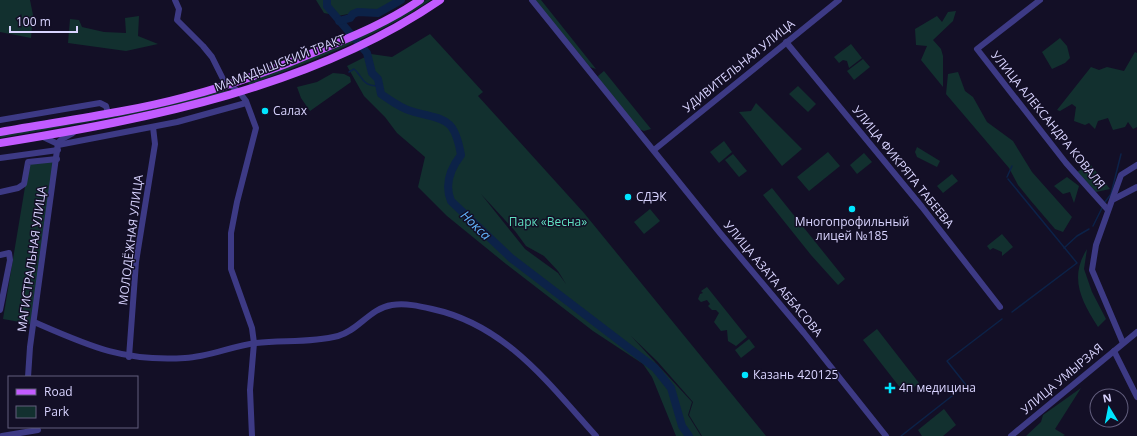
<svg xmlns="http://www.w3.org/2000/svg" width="1137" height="436" font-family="'Open Sans',sans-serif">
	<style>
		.green { fill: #12302f; fill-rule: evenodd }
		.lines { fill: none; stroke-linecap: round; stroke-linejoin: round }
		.stream { stroke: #0c2248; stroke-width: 1.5 }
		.river { stroke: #0c2248; stroke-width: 8 }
		.minor { stroke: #3d3a85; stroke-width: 6 }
		.major { stroke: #c25bff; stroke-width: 8 }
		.poi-dot { fill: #00e5ff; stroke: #130f26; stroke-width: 1.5 }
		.labels { text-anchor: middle; stroke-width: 3; stroke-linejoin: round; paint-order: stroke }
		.street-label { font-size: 12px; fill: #d9d4ff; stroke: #130f26 }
		.poi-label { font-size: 12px; fill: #d9d4ff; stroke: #130f26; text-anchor: start }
		.park-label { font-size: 12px; fill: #5fe0c0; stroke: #130f26 }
		.water-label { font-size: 13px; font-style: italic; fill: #62b6ff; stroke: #130f26 }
	</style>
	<rect width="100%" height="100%" fill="#130f26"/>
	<g class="green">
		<path d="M0 0H30L33 15 31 38 0 32Z"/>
		<path d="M316 0H405L372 16 353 13 338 16 324 13Z"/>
		<path d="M426 0H431C375 38 311 61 249 85L248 82C309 59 372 37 426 0Z"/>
		<path d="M535 0H541L596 69 590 67Z"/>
		<path d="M956 11 953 21 933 40 941 49 943 56V87L921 60 927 46 916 45 915 29 937 16 942 22 948 12Z"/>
		<path d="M139 16 138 36 158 44 126 51 68 43 70 19 79 20 82 27 104 32 126 33 125 18Z"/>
		<path d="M430 34 483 92 478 96 584 213 766 436H702L689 415 693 402 657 361 631 336 692 402 688 415 701 436H676L652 377 643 364 593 331 506 264 447 216 418 187 425 157 397 133 385 117 364 96 347 66 371 54 392 57ZM481 194 515 231 526 246 544 256 558 271 566 284 558 273 525 249Z"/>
		<path d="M1060 38 1067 46 1070 58 1065 63 1052 69 1042 52Z"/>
		<path d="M851 44 862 58 849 68 847 61 843 60 839 63 834 57Z"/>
		<path d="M1135 52 1137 53V127L1133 129 1128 122 1125 127 1113 130 1108 118 1098 121 1095 129 1089 123 1085 125 1074 121 1076 107 1072 104 1060 111 1057 110 1091 67 1099 70 1107 67 1124 71Z"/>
		<path d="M863 59 870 67 854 80 847 71Z"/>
		<path d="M604 71 651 129 644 131 639 129 599 79 598 76Z"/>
		<path d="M958 72 965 91 973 97 987 122 1013 141 1032 172 1072 217 1063 232 1055 229 1031 201 1018 185 1009 168 946 94 948 74Z"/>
		<path d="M333 73 344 74 350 77 351 82 310 111 301 98 297 87 317 82Z"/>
		<path d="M798 86 816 104 808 112 789 94Z"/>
		<path d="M228 90 229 93 129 115 0 138V135L129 112Z"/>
		<path d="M756 103 802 149 782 166 739 112 751 111Z"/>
		<path d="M724 141 732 152 719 163 710 152Z"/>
		<path d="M917 147 940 161 937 167 917 157 915 152Z"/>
		<path d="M828 152 840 166 809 191 797 177Z"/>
		<path d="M864 153 872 162 857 174 850 165Z"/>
		<path d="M733 154 747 171 739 177 725 160Z"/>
		<path d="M56 161 31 324 3 319 29 163Z"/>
		<path d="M1090 164 1110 189 1096 192 1077 172Z"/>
		<path d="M952 174 958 181 943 193 937 186Z"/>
		<path d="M1067 177 1079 186 1074 203 1070 192 1063 194 1054 186Z"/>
		<path d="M772 188 845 279 838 285 811 255 763 195Z"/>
		<path d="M650 209 660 221 644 234 634 222Z"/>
		<path d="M1002 234 1013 247 1002 256V252L993 248 990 250 987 246Z"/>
		<path d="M1087 249 1084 269 1092 292 1106 319 1098 327C1081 300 1069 278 1087 249Z"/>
		<path d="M707 287 747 337 736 346 728 341 727 330 721 331 714 322 719 313 716 310H712L708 306 710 304 707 300 701 302 698 299 700 294 703 293 701 291Z"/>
		<path d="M877 329 919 383 905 394 863 340Z"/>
		<path d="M749 339 755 347 741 358 735 350Z"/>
		<path d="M1081 388 1055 429 1065 435 1063 436H1026L1041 422 1043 415Z"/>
		<path d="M944 409 956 425 943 436H922L918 430Z"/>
	</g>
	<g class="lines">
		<g class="stream">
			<path d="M349 72 354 69C363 76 361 86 378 86"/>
			<path d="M1007 177 1012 166"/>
			<path d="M1008 179 1077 263 1012 312"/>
			<path d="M1105 202 1111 194 1121 154"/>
			<path d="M1093 226 1102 208"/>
			<path d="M1064 248 1077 236 1089 229"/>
			<path d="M901 436 966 385 947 361 1002 319"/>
		</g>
		<g class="river">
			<path d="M327 0V6L367 53 372 73 378 79 381 94C390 100 400 108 411 111 444 121 454 115 461 155 450 169 444 184 451 201L511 258 655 368 671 388 682 426 689 436"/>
			<path d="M339 21 350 18 353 14 358 12 378 13 401 0"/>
		</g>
		<g class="minor">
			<path d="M175 0 179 9 177 20 203 46 212 57 223 79 240 93 246 101 256 128 237 202 231 233V269L252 328 254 343 250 390 252 436"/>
			<path d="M532 0 720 233 804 333 886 436"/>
			<path d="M1040 0 977 49 1066 163 1108 210"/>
			<path d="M786 42 922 207 1000 307"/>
			<path d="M0 120 100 103 106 106 108 113"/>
			<path d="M41 136 58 144"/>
			<path d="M58 145 177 122 246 103"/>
			<path d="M654 150 839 0"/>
			<path d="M0 158 58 150"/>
			<path d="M0 192 18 188 24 184 28 162 57 159"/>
			<path d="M1114 199 1137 187"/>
			<path d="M0 255 9 253 10 260 0 310"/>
			<path d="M34 322C89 346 123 362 185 358 209 357 232 346 256 343 283 340 311 343 338 336 358 331 370 308 392 305 406 303 419 306 432 309 506 325 548 383 596 436"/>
			<path d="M1123 343 1092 270 1096 245 1121 175 1137 165"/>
			<path d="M1114 351 1137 397"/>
			<path d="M129 357 136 262 155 144 153 127"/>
			<path d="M28 377 30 347 58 143C63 136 70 137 76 130"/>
			<path d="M2 436 38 430"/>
			<path d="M1011 436 1137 332"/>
		</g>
		<g class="major">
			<path d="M0 132C61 121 125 113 185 97 231 85 276 69 320 50 354 36 390 21 420 0"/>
			<path d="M0 143C149 119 313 87 440 0"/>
		</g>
	</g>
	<g class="poi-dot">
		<circle cx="265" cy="111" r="4"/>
		<circle cx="628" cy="197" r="4"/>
		<circle cx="852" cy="209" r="4"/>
		<circle cx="745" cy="375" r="4"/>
		<path d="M888 382h4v4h4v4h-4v4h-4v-4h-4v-4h4z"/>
	</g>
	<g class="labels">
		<g class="street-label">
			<text transform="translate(280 63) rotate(-21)" y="4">МАМАДЫШСКИЙ ТРАКТ</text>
			<text transform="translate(739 66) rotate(-39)" y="4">УДИВИТЕЛЬНАЯ УЛИЦА</text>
			<text transform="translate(1048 120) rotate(51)" y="4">УЛИЦА АЛЕКСАНДРА КОВАЛЯ</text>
			<text transform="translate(903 167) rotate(51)" y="4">УЛИЦА ФИКРЯТА ТАБЕЕВА</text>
			<text transform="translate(131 240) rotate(-83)" y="4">МОЛОДЁЖНАЯ УЛИЦА</text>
			<text transform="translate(32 259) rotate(-82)" y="4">МАГИСТРАЛЬНАЯ УЛИЦА</text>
			<text transform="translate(773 279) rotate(50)" y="4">УЛИЦА АЗАТА АББАСОВА</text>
			<text transform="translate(1062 379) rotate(-40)" y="4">УЛИЦА УМЫРЗАЯ</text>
		</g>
		<g class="poi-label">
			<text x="273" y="115">Салах</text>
			<text x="636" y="201">СДЭК</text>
			<text x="852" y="226" text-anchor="middle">Многопрофильный<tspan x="852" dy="14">лицей №185</tspan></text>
			<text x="753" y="379">Казань 420125</text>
			<text x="899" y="392">4п медицина</text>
		</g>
		<g class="park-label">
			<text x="548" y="226">Парк «Весна»</text>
		</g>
		<g class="water-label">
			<text transform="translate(476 225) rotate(44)" y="5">Нокса</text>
		</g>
	</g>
	<rect x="8" y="376" width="130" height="52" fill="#130f26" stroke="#625e7d"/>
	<rect x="16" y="389" width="20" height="6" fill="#c25bff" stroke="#625e7d"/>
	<text x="44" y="396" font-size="12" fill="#d9d4ff">Road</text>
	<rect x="16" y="406" width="20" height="12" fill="#12302f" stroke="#625e7d"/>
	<text x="44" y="416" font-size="12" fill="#d9d4ff">Park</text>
	<g transform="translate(1109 408) rotate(350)"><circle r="19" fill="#130f26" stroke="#625e7d"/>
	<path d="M0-3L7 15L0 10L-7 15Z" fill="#00e5ff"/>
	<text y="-6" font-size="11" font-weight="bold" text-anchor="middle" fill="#d9d4ff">N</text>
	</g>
	<path d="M10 26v6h67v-6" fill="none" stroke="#d9d4ff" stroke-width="2"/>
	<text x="16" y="26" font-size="12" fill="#d9d4ff" stroke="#130f26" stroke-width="3" paint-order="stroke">100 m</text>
</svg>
